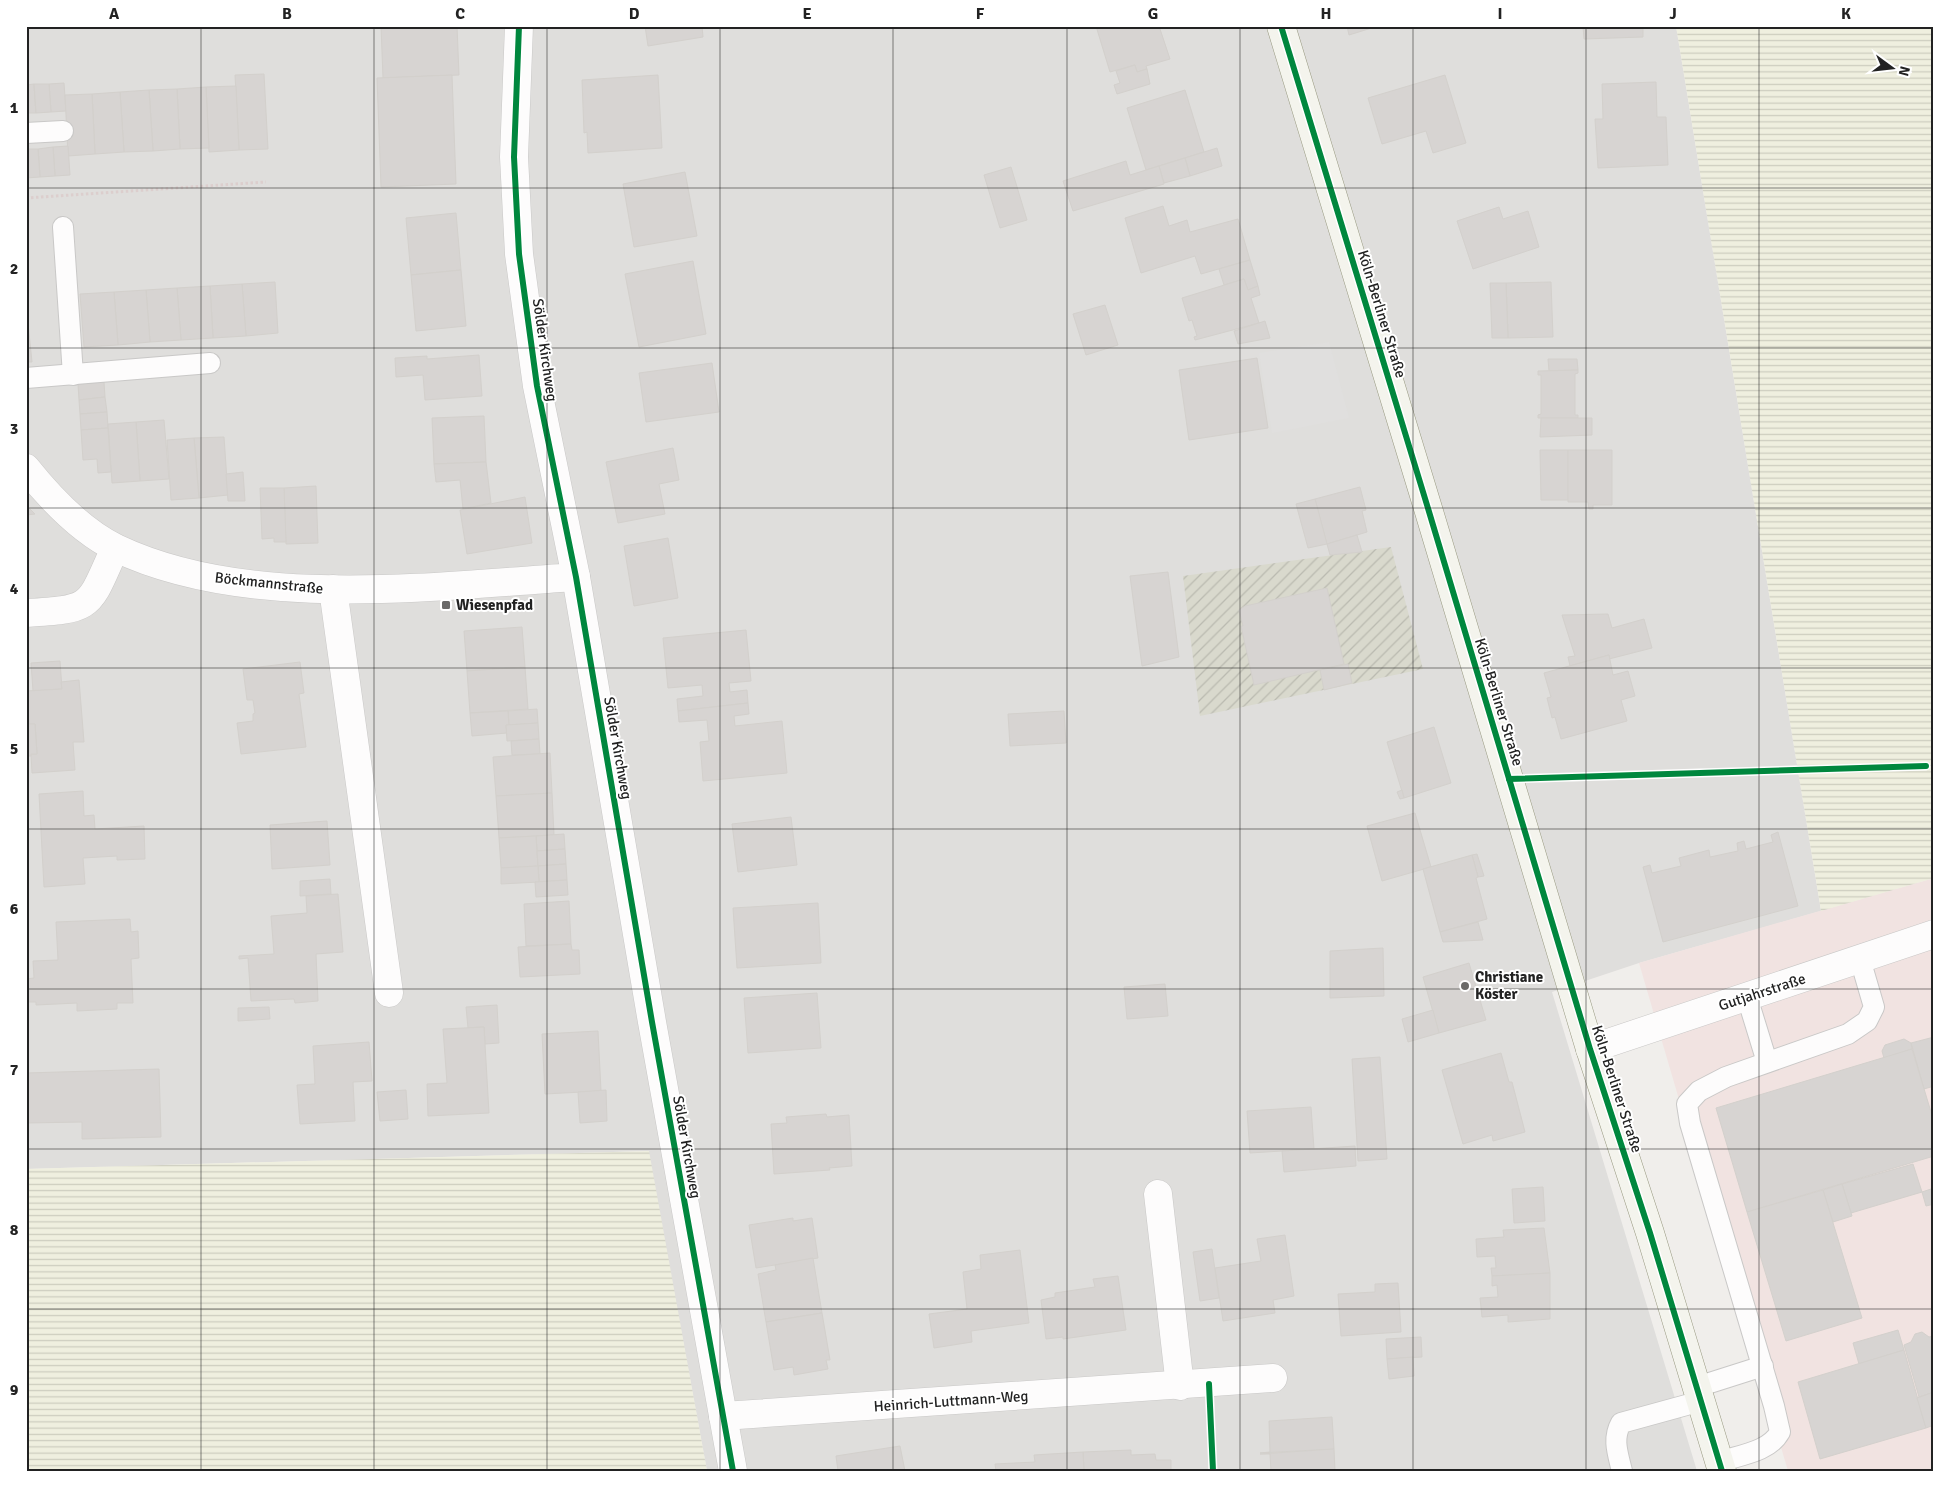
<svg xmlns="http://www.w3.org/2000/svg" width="1960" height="1497" font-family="Signika,sans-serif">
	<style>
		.residential { fill: #dfdedc }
		.commercial { fill: #f1e3e1 }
		.construction { fill: url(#construction-furrows) }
		.farmland { fill: url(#farmland-rules) }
		.parking { fill: #e0dfde }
		.building { fill: #d7d4d2; stroke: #d3d0cc }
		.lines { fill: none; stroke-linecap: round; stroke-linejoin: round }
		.service-casing { stroke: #c9c8c7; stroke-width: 22 }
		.minor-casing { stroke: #c9c8c7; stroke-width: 29 }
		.secondary-casing { stroke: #999a82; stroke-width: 29 }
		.path { stroke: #dccecd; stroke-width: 3; stroke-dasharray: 2.5 2.5; stroke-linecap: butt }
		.service { stroke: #fdfcfc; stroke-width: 20 }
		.minor { stroke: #fdfcfc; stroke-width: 28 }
		.secondary { stroke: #f4f4ed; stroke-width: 28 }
		.cycleway-casing { stroke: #fff; stroke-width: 9 }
		.cycleway { stroke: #00873e; stroke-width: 6 }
		.grid { fill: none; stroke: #222; stroke-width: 1; stroke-opacity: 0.55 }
		.poi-dot { fill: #6a6968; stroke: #fff; stroke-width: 2 }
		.labels { text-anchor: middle; stroke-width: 4; stroke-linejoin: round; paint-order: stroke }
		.street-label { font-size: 15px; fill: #222; stroke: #fff }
		.poi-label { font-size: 15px; font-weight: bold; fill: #222; stroke: #fff; text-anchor: start }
		.neatline { fill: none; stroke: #222; stroke-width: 2 }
		.grid-label { font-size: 16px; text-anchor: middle; font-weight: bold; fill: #222 }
	</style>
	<defs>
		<pattern id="construction-furrows" width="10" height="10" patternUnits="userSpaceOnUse" patternTransform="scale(1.25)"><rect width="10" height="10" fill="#d9d9cd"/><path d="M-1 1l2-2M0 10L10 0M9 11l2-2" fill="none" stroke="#babab0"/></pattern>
		<pattern id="farmland-rules" width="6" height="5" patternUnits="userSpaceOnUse" patternTransform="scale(1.25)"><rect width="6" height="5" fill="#efefdf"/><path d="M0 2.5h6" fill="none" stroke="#cdcdbf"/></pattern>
	</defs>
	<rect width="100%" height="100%" fill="#f0eeeb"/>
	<path class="residential" d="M26 26H1676L1821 911 1639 963 1552 992 1697 1471H707L648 1151 26 1169Z"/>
	<path class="commercial" d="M1934 878V1471H1788L1639 963Z"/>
	<path class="construction" d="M1391 547 1423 669 1200 716 1183 576Z"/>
	<g class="farmland">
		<path d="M1676 26H1934V878L1821 911Z"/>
		<path d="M649 1151 707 1471H26V1169Z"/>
	</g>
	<path class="parking" d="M1329 342 1349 418 1272 433 1259 353Z"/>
	<g class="building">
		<path d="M381 26H457L459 75 383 78Z"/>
		<path d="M645 26H702L703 37 648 46Z"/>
		<path d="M1096 26H1159L1170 59 1146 66 1147 69 1137 72 1135 65 1110 72Z"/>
		<path d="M1347 26H1378L1349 35Z"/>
		<path d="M1583 26H1643V37L1584 39Z"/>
		<path d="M1135 65 1137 72 1147 69 1150 84 1117 94 1114 85 1120 83 1116 71Z"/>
		<path d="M264 74 268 149 239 150 235 75Z"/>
		<path d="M452 75 456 184 381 187 377 78Z"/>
		<path d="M658 75 662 148 588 153 587 132 584 133 582 80Z"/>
		<path d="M1445 75 1466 143 1433 153 1426 131 1382 144 1368 98Z"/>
		<path d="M1656 82 1657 117H1666L1668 165 1598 168 1595 119H1603L1602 84Z"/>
		<path d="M64 83 66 111 51 112 49 84Z"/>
		<path d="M34 84 36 113H26V85Z"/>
		<path d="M34 84H49L51 112 36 113Z"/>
		<path d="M236 86 239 150 209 152 206 87Z"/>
		<path d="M206 87 209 148 180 149 177 89Z"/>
		<path d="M177 89 180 149 153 151 149 90Z"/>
		<path d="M149 90 153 151 124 152 120 92Z"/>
		<path d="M1185 90 1204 152 1146 170 1127 108Z"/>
		<path d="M120 92 124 152 95 154 92 94Z"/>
		<path d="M92 94 95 154 68 156 65 95Z"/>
		<path d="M68 146 70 175 55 176 53 147Z"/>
		<path d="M53 147 55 176 40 177 38 149Z"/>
		<path d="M1217 148 1222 166 1190 176 1185 158Z"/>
		<path d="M26 149H38L40 177 26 178Z"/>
		<path d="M1185 158 1190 176 1164 183 1159 166Z"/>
		<path d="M1126 161 1130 175 1159 166 1164 184 1073 211 1063 181Z"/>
		<path d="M1011 167 1027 220 1000 228 984 175Z"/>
		<path d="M685 172 697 236 634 247 623 184Z"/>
		<path d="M1163 206 1169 226 1187 220 1190 232 1238 219 1250 260 1201 274 1195 256 1141 273 1125 218Z"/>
		<path d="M1499 207 1503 219 1528 211 1539 247 1473 269 1457 221Z"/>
		<path d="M456 213 461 270 411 275 406 218Z"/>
		<path d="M1250 260 1258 286 1248 290 1244 279 1224 285 1219 269Z"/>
		<path d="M693 261 706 334 639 347 625 274Z"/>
		<path d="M461 270 466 326 416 331 411 275Z"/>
		<path d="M1244 279 1248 290 1258 286 1260 295 1251 298 1259 323 1195 340 1194 337 1197 336 1192 320 1189 321 1182 298Z"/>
		<path d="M275 282 278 333 246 336 242 284Z"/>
		<path d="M1551 282 1553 337 1508 338 1506 283Z"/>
		<path d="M1490 283H1506L1508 338H1492Z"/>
		<path d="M242 284 246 336 213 338 210 286Z"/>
		<path d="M210 286 213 338 181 340 177 288Z"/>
		<path d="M177 288 181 340 150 342 146 290Z"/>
		<path d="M146 290 150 342 118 345 114 292Z"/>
		<path d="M114 292 118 345 84 347 80 294Z"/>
		<path d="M26 304 32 362H26Z"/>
		<path d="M1105 305 1118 345 1086 355 1073 314Z"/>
		<path d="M1265 321 1270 338 1238 344 1234 331Z"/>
		<path d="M479 355 482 396 425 400 423 375 396 377 395 358 427 356V359Z"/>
		<path d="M1257 358 1268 428 1189 440 1179 370Z"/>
		<path d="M1548 359H1577L1578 370 1549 371Z"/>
		<path d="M712 363 719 412 646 422 639 373Z"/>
		<path d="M1578 370V373L1575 374V415H1578V418H1538V415L1541 414V375H1538V371Z"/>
		<path d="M104 382 105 397 79 400 78 384Z"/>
		<path d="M105 397 107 412 80 414 79 400Z"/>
		<path d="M107 412 108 428 81 430 80 414Z"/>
		<path d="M484 416 486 462 434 464 432 418Z"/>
		<path d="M1541 418H1592V435L1540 437Z"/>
		<path d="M164 420 169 479 140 481 136 422Z"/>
		<path d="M136 422 140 481 112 483 108 424Z"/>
		<path d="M108 428 111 472 98 473 97 459 83 460 81 430Z"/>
		<path d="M224 437 228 495 199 498 194 438Z"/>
		<path d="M194 438 199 498 171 500 167 440Z"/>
		<path d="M673 448 679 480 659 484 665 514 618 523 606 462Z"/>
		<path d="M1540 450H1568V500H1541Z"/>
		<path d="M1568 450H1612V505H1593V509H1589L1588 502H1568Z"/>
		<path d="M486 462 491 503 463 509 460 480 436 482 434 464Z"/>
		<path d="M243 472 245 501H228L226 474Z"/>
		<path d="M316 486 318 543 286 544 284 488Z"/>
		<path d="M1360 487 1366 510 1362 511 1367 532 1327 544 1315 499Z"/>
		<path d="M260 488H284L286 542H274V538L262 539Z"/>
		<path d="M525 497 532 543 467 554 460 510Z"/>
		<path d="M1315 499 1327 544 1308 548 1296 504Z"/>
		<path d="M26 505 35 514 26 515Z"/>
		<path d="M1357 535 1362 552 1330 555 1327 544Z"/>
		<path d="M668 538 678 598 634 606 624 546Z"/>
		<path d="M1168 572 1179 657 1142 666 1130 576Z"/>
		<path d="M1327 588 1344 664 1254 685 1241 626H1243L1239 610 1245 606Z"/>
		<path d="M1608 614 1612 628 1644 619 1652 648 1609 659V655L1570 666 1568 657 1575 656 1562 615Z"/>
		<path d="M522 627 525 667 467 671 464 631Z"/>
		<path d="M746 630 751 681 729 683 730 692 747 690 748 703 678 711 677 699 703 696 702 685 668 688 663 638Z"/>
		<path d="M1609 655 1613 675 1628 671 1635 696 1621 700 1627 721 1561 739 1555 717 1552 718 1547 698 1551 697 1544 673Z"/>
		<path d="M60 661 62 689 33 691 31 663Z"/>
		<path d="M300 662 304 693 299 694 306 747 241 754 237 723 253 721V714L255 713 253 700H247L243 669Z"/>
		<path d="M1348 664 1352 683 1324 690 1320 670Z"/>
		<path d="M525 667 528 709 470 713 467 671Z"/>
		<path d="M79 680 84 742H73L75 770 32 773 31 754H37L35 724H29L26 691 62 689 61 682Z"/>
		<path d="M748 703 749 714 734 716 735 726 782 721 787 773 703 781 700 742 709 741 707 720 679 722 678 711Z"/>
		<path d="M537 709 538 723 509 725 508 711Z"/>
		<path d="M508 711 509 725H506L507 733 472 736 470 713Z"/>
		<path d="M1064 711 1066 743 1010 746 1008 714Z"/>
		<path d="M26 721 29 724H35L37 754H31V756H26Z"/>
		<path d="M538 723 539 739 507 741 506 725Z"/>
		<path d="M1434 727 1451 783 1404 798 1387 742Z"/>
		<path d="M539 739 540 754 512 755 511 741Z"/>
		<path d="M550 753 552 793 496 796 493 757Z"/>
		<path d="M1402 790 1404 798 1400 799 1397 792Z"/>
		<path d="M83 791 84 816 94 815 95 829 144 826 145 859 117 860V856L83 858 85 884 44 887 39 794Z"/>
		<path d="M552 793 554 835 499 838 496 796Z"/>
		<path d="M1415 813 1431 867 1382 881 1367 826Z"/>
		<path d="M791 817 797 865 738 872 732 824Z"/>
		<path d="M327 821 330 865 272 869 270 825Z"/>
		<path d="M1778 832 1798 906 1663 942 1643 867 1650 865 1652 873 1681 866 1679 858 1709 850 1710 857 1738 851 1737 843 1744 841 1746 849 1773 842 1771 835Z"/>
		<path d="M564 834 565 849 537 851 536 836Z"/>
		<path d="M536 836 538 866 501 868 499 838Z"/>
		<path d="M565 849 566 864 538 866 537 851Z"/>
		<path d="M1477 854 1484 876 1478 877 1472 855Z"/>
		<path d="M1472 855 1478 877 1476 878 1487 919 1440 932 1423 869Z"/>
		<path d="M566 864 567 880 539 882 538 866Z"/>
		<path d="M538 866 539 882 501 884V868Z"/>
		<path d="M330 879 331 894 300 896V881Z"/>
		<path d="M567 880 568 895 536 897 535 882Z"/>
		<path d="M338 894 343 952 316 954 318 1001 295 1003 294 999 251 1001 248 958 239 959V956L274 954 271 916 307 913 306 896Z"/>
		<path d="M569 901 571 944 526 946 524 904Z"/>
		<path d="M818 903 821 963 737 968 733 908Z"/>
		<path d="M130 919 131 932 138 931 139 958 131 959 133 1003H117V1009L77 1011V1003L36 1005V1002H26V979L34 978 33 961 58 960 56 922Z"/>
		<path d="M1478 922 1483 940 1443 942 1440 932Z"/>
		<path d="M571 944 572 950H579L580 974 520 977 518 947Z"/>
		<path d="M1383 948 1384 996 1330 998V951Z"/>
		<path d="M1469 963 1486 1020 1439 1033 1423 977Z"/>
		<path d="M1165 984 1168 1016 1127 1019 1124 987Z"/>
		<path d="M817 993 821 1048 748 1053 744 998Z"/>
		<path d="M497 1005 499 1043 485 1044 484 1027 468 1028 466 1007Z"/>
		<path d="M269 1007 270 1019 238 1021V1008Z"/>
		<path d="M1433 1010 1439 1033 1408 1042 1402 1019Z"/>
		<path d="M484 1027 489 1113 428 1116 427 1084 447 1083 443 1029Z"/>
		<path d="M598 1031 601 1091 545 1094 542 1034Z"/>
		<path d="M1934 1037V1086L1924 1089 1911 1043Z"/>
		<path d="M1904 1039 1911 1043 1912 1049 1884 1058 1882 1051 1885 1045Z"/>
		<path d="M369 1042 372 1081 353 1082 355 1121 300 1124 297 1085 315 1084 313 1046Z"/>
		<path d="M1912 1049 1934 1122V1156L1747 1212 1716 1108Z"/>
		<path d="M1501 1053 1509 1082H1512L1525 1132 1493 1141 1492 1135 1463 1144 1442 1070Z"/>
		<path d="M1380 1057 1387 1159 1358 1161 1352 1059Z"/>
		<path d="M159 1069 161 1137 82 1139V1122L26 1123V1073Z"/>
		<path d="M406 1090 408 1119 380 1121 377 1092Z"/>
		<path d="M606 1090 607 1121 580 1123 578 1092Z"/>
		<path d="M1311 1107 1314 1149 1250 1153 1247 1111Z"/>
		<path d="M826 1114 827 1117 849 1115 852 1166 829 1168 830 1170 774 1174 771 1124 787 1123 786 1117Z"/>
		<path d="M1355 1146 1356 1166 1284 1172 1282 1151Z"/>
		<path d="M1913 1164 1922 1192 1851 1213 1842 1184Z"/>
		<path d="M1842 1184 1852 1216 1833 1222 1823 1190Z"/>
		<path d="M1543 1187 1545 1221 1514 1223 1512 1189Z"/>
		<path d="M1934 1188V1204L1926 1206 1922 1192Z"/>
		<path d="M1823 1190 1862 1318 1786 1341 1747 1212Z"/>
		<path d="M793 1218V1221L812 1218 818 1258 756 1268 749 1225Z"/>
		<path d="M1544 1228 1550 1273 1492 1276 1491 1268H1496L1495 1256 1477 1257 1476 1239 1504 1237 1503 1230Z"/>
		<path d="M1285 1235 1294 1296 1273 1300 1275 1313 1223 1321 1215 1268 1261 1261 1257 1239Z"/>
		<path d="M1212 1249 1219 1298 1200 1301 1193 1252Z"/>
		<path d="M1020 1250 1029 1323 971 1331 972 1342 934 1348 929 1314 967 1309 963 1272 981 1269 980 1255Z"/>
		<path d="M813 1258 822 1313 766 1322 758 1274 776 1270 775 1265Z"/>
		<path d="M1550 1273V1319L1508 1322V1315L1482 1317 1480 1298 1498 1297 1497 1285 1492 1286V1276Z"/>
		<path d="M1118 1276 1126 1330 1063 1339V1337L1046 1339 1041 1300 1055 1297V1293L1095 1287 1093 1279Z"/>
		<path d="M1398 1283 1401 1332 1341 1336 1338 1294 1375 1292V1284Z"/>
		<path d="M822 1313 830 1360H826L828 1369 794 1375 793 1367 774 1370 766 1322Z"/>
		<path d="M1898 1330 1904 1350 1859 1364 1853 1343Z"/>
		<path d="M1922 1332 1929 1337 1934 1336V1392L1919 1397 1904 1345 1911 1342 1915 1334Z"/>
		<path d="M1421 1337 1422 1357 1387 1359 1386 1339Z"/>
		<path d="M1904 1350 1926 1428 1820 1459 1798 1382Z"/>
		<path d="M1413 1357 1414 1376 1389 1379 1387 1359Z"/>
		<path d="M1934 1392V1425L1926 1428 1917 1398Z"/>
		<path d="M1332 1417 1334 1449 1260 1453 1270 1452 1269 1421Z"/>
		<path d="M900 1446 905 1471H838L836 1456Z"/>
		<path d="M1334 1449 1335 1471H1271L1270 1454H1260Z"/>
		<path d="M1131 1450V1455L1155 1454 1156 1460H1171V1471H1084L1083 1452Z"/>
		<path d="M1083 1452 1084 1471H996L995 1464 1035 1462 1034 1455Z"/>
	</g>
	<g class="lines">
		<g class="service-casing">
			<g id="service">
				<path d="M26 133 63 131"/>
				<path d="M63 227 73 375"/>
				<path d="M26 378 210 363"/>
				<path d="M1747 997 1767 1062"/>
				<path d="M1697 1387 1763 1366"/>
				<path d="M1719 1462C1740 1455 1769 1452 1780 1432L1774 1406 1690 1123 1687 1104 1699 1091 1726 1077 1848 1034 1867 1021 1874 1007 1860 959"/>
				<path d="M1622 1471C1618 1454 1612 1439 1621 1423L1701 1401"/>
			</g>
		</g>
		<g class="minor-casing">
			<g id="minor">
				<path d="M519 26 514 157 519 254 537 386 576 577 652 1022 733 1471"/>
				<path d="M26 468C50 498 81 531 116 548 248 611 435 586 576 577"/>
				<path d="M333 589 389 993"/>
				<path d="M26 613C94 609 88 608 115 548"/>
				<path d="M1590 1049 1934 934"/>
				<path d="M1158 1194 1180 1386"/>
				<path d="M723 1416 1273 1378"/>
			</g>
		</g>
		<g class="secondary-casing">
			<path id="secondary" d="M1281 26 1427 505 1590 1049 1650 1233 1722 1471"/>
		</g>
		<path class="path" d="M26 198 266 182"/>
		<use href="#service" class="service"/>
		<use href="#minor" class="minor"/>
		<use href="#secondary" class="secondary"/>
		<g class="cycleway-casing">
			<g id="cycleway">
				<path d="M519 26 514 157 519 254 537 386 576 577 652 1022 733 1471"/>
				<path d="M1281 26 1427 505 1590 1049 1650 1233 1722 1471"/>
				<path d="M1509 779 1926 766"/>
				<path d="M1209 1384 1213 1471"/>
			</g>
		</g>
		<use href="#cycleway" class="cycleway"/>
	</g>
	<path class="grid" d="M201 26V1471M374 26V1471M547 26V1471M720 26V1471M893 26V1471M1067 26V1471M1240 26V1471M1413 26V1471M1586 26V1471M1759 26V1471M26 188H1934M26 348H1934M26 508H1934M26 668H1934M26 829H1934M26 989H1934M26 1149H1934M26 1309H1934"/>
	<g class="poi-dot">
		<rect x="441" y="600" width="10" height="10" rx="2.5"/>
		<circle cx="1465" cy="986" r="5"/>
	</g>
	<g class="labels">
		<g class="street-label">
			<text transform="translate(1382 314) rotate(73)" y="5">Köln-Berliner Straße</text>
			<text transform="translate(545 350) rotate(82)" y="5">Sölder Kirchweg</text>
			<text transform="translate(269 583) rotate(6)" y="5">Böckmannstraße</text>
			<text transform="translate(1499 702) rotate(73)" y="5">Köln-Berliner Straße</text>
			<text transform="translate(618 748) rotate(80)" y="5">Sölder Kirchweg</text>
			<text transform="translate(1762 992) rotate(-18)" y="5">Gutjahrstraße</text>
			<text transform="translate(1617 1089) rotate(72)" y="5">Köln-Berliner Straße</text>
			<text transform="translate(687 1147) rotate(80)" y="5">Sölder Kirchweg</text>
			<text transform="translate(951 1401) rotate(-4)" y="5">Heinrich-Luttmann-Weg</text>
		</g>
		<g class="poi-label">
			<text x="456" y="610">Wiesenpfad</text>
			<text x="1475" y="982">Christiane<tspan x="1475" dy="17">Köster</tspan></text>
		</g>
	</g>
	<rect width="1960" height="1497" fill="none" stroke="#ffffff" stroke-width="55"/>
	<g transform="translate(1892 68) rotate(105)" stroke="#ffffff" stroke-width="4" paint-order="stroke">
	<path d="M0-4L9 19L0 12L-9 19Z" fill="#222222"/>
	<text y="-8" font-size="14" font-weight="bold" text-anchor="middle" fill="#222222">N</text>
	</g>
	<rect x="28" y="28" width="1904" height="1442" class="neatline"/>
	<g class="grid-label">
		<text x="114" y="19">A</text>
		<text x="287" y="19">B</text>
		<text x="460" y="19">C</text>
		<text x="634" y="19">D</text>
		<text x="807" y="19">E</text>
		<text x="980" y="19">F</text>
		<text x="1153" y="19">G</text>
		<text x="1326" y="19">H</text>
		<text x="1500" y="19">I</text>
		<text x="1673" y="19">J</text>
		<text x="1846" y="19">K</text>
		<text x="14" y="113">1</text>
		<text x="14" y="274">2</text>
		<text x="14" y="434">3</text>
		<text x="14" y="594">4</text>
		<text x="14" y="754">5</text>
		<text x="14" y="914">6</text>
		<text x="14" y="1075">7</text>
		<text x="14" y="1235">8</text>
		<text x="14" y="1395">9</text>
	</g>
</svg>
